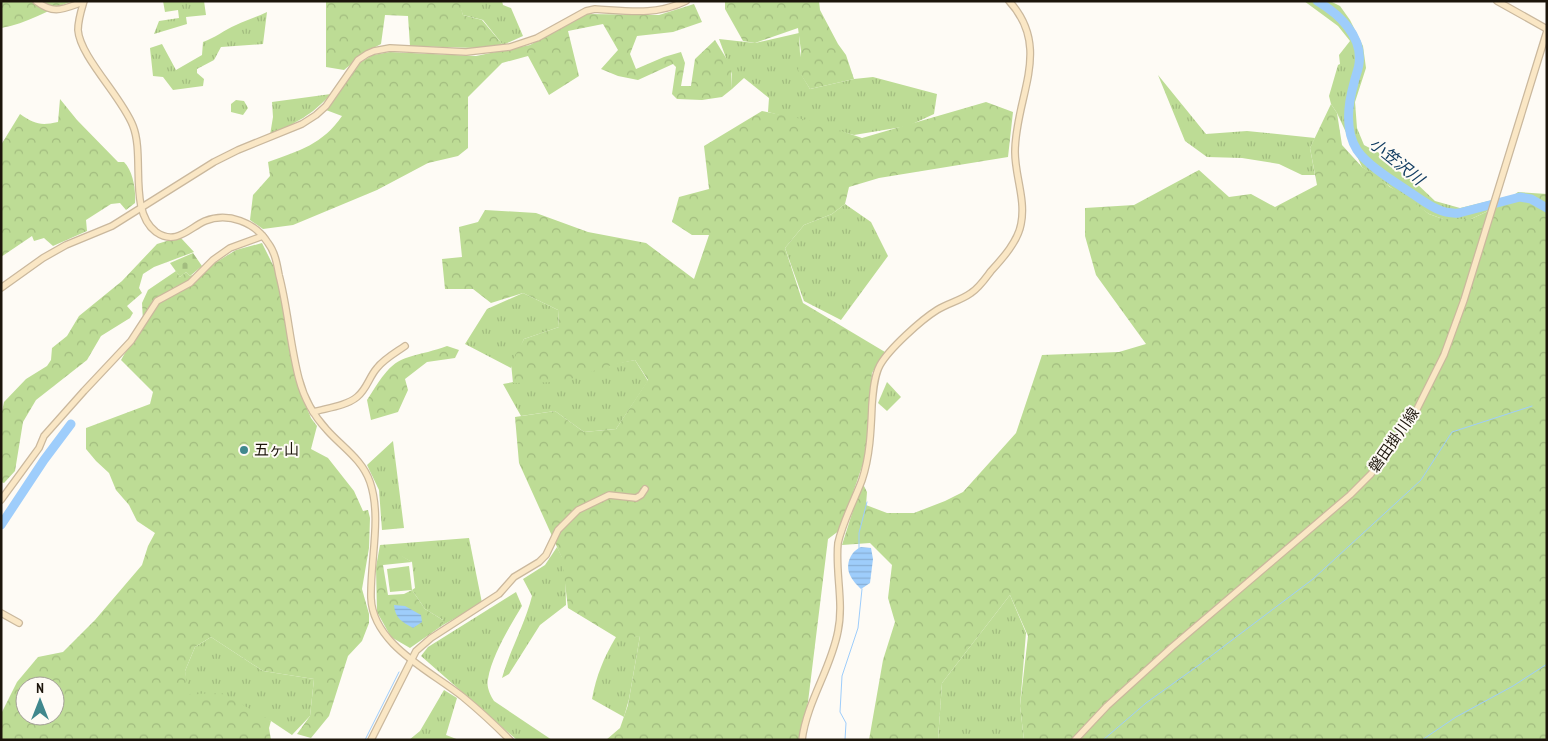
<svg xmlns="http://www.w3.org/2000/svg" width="1548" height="741" font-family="'PT Sans Narrow','Noto Sans JP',sans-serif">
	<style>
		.grass { fill: url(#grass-tufts) }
		.forest { fill: url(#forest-crowns); fill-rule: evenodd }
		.cemetery { fill: url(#cemetery-stones) }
		.garden { fill: #bddc95 }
		.water { fill: url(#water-rules) }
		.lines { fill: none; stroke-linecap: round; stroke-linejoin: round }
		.stream { stroke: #9ecdfb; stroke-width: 1 }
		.river { stroke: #9ecdfb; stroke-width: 9 }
		.secondary-casing { stroke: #cab89d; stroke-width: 8 }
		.secondary { stroke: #fae7c5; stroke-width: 5.5 }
		.poi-dot { fill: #40888d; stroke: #fefbf5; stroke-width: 2 }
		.labels { text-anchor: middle; stroke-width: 4; stroke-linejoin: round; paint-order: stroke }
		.street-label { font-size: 15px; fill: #1c150b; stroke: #fefbf5 }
		.poi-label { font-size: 15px; fill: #1c150b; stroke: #fefbf5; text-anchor: start }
		.water-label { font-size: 16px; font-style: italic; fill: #113c61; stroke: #fefbf5 }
	</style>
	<defs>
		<pattern id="grass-tufts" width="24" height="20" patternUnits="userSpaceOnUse" patternTransform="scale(1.25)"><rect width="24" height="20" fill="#bddc95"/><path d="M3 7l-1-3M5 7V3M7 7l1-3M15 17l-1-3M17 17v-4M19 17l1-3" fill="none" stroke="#a2bc7f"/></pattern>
		<pattern id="forest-crowns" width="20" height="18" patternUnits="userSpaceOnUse" patternTransform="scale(1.25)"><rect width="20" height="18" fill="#bddc95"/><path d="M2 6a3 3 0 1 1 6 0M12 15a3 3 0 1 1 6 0" fill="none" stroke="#a2bc7f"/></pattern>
		<pattern id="cemetery-stones" width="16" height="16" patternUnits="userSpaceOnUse" patternTransform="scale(1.25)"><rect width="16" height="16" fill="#bddc95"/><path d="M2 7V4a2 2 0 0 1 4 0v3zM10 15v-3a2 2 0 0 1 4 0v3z" fill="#a2bc7f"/></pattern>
		<pattern id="water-rules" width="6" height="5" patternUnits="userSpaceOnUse" patternTransform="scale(1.25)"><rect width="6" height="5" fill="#9ecdfb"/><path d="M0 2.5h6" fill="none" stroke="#88afd6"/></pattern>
	</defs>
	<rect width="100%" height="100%" fill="#fefbf5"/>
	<g class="grass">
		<path d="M163 1H204L206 15 186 17 187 24 154 34 159 21 179 18 178 10 165 12Z"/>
		<path d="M458 1H502L503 5 511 8 523 36 503 45 483 20 463 15Z"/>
		<path d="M1304 1H1330L1340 6 1350 20 1363 46 1366 68 1355 102 1357 128 1364 145 1383 155 1391 166 1414 181 1435 201 1460 208 1509 196 1486 212 1471 219H1443L1429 214 1362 167 1337 113 1331 104 1329 96 1338 65 1340 64 1339 55 1350 41 1338 26Z"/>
		<path d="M267 12 263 44 221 47 214 60 197 69V73L204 79 203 86 173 90 163 77 153 76 150 48 162 44 176 70 202 55 203 42C215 38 224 30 236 25 246 20 257 17 267 12Z"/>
		<path d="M799 33 801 74 810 89 854 79 873 77 937 94 934 114 908 126 854 135 768 112 769 98 744 78 732 89V74L719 39 755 43Z"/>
		<path d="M1158 75 1206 134 1247 131 1315 138 1310 148 1315 175H1302L1279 164 1242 158 1207 157 1185 141Z"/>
		<path d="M331 94C311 116 297 122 270 135L273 117 272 102Z"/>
		<path d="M236 100 244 101 248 108 243 115 231 112V104Z"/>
		<path d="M845 204 871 222 888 256 841 320 804 301 785 248 804 225 832 214Z"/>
		<path d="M523 293 558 310 559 327 524 339 511 368 465 344 487 309Z"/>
		<path d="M635 360 648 381 616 429 584 432 555 411 521 416 503 384Z"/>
		<path d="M887 382 901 397 887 411 878 403Z"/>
		<path d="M393 441 404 528 382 530 379 490 367 465Z"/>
		<path d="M469 538 482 603 443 625V620L425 609 412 590 415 588 412 562 380 545Z"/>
		<path d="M557 547 565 563 566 605 540 625 509 674 502 678C510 650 525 624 532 596L523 579 545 565Z"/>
		<path d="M516 592 522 606C510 626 492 655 488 679 486 686 490 695 494 701L552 740H517L421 656 428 647Z"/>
		<path d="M1010 595 1026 633 1020 706 1024 740H938L942 683Z"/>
		<path d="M640 636 629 699 624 717 592 699C596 676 604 657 616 637Z"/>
		<path d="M211 637 263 671 314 679 310 716 292 735 271 721 187 697 185 671 195 647Z"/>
		<path d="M444 690 457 698 446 735 459 740H409L420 731Z"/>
	</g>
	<g class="forest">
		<path d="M1 1H73C49 9 27 24 1 28Z"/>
		<path d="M326 1H459L463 15 482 20 503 45 475 48 410 46 408 16 385 15 381 44 366 52 344 70 326 67Z"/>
		<path d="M725 1H819L820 10 838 44 846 55 854 79 810 89 798 70 801 51 798 28 755 43 743 41 725 9Z"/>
		<path d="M694 4 702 22 673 32 637 36 630 54 636 69 664 57 681 52 685 63 681 86H691L695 59 715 40 731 66 732 89 722 97 702 100 677 99 672 94 676 67 673 64 638 80 618 76 601 69 618 50 603 24 568 31 579 76 549 95 528 56 502 63 468 97V148L458 156 428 163 377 190 293 225 263 229 250 220 253 195 270 176 268 162C299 151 323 144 342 116L326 110 361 62 373 55 390 52 476 56 530 45 585 14 659 15Z"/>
		<path d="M60 99 77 120 118 162H124C133 171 136 190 135 203L126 210 120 203 111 204 86 220 87 231 53 246 44 238 34 241 32 236 1 257V145L20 114C35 124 40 126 58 122Z"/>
		<path d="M986 102 1013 112 1008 157 879 178 849 187 845 204 832 214 804 225 785 248 803 303 885 352 872 373 868 435 864 461 840 530 828 539 808 702 800 740H606L620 728 628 705 640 636 619 639 568 608 562 558 519 463 515 417 555 411 584 432 616 429 648 380 635 360 608 366 562 382 513 383 511 363 524 339 559 327 558 310 523 293 491 303 473 289H445L442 259 462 257 459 227 478 222 485 210 536 213 588 232 646 243 694 279 709 235H692L672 222 679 197 709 189 704 146 762 111 812 121 862 138Z"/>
		<path d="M1331 104 1337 113 1342 145 1362 167 1377 176 1390 187 1402 193 1429 214 1443 219H1471L1499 206 1518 192 1547 194V740H1024L1020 706 1028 636 1010 595 942 683 938 740H869L883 660 895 622 888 598 892 565 870 543 842 545 862 482 867 492 866 505 887 513H914L945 501 963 492 1016 433 1042 355 1119 352 1146 344 1096 275 1085 236V208L1134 205 1199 170 1229 197 1251 194 1275 207 1317 185 1310 148Z"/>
		<path d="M181 238 194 252 154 267 143 274 139 288 142 293 127 306 133 313 130 318 101 336 87 360 36 400 23 422 15 471 4 483 1 482V416L4 402 26 379 47 366 51 360 52 348 67 336 79 316 122 281 157 244 170 240Z"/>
		<path d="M262 243 274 267 279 288 296 381 311 418 317 426 311 449 328 458 354 491 363 511 368 510 370 518 369 548 362 589 369 614V623L362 641 348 656 329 716 311 738 297 734 310 716 314 679 263 671 211 637 195 647 185 671 189 694 222 693 271 721 269 728 271 740H1V714L17 682 38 657 63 652 95 620 142 565 148 546 155 533 137 521 129 505 116 490 109 473 96 461 86 449V428L150 404 153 392 121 360 143 321 142 303 148 290 176 271 180 277 186 272 190 276 205 269 236 250ZM25 686H55V716H25Z"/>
		<path d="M447 346 459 350 455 358 427 362 405 379 408 390 398 412 371 420 367 400C378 384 388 362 409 357 422 353 434 351 447 346Z"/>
		<path d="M380 545 392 546 395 552 412 562 383 565 388 595 404 594 412 590 425 609 443 620V625L410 648 391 637 377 612 376 567Z"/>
	</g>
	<path class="cemetery" d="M193 253 202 266 190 276 186 272 180 277 170 263Z"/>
	<path class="garden" d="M409 566 412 590 390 592 387 569Z"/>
	<g class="water">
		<path d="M861 547 871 548 873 559 870 583 861 589C857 585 852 580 850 575 845 564 851 551 861 547Z"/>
		<path d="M394 605 405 606 421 615 422 622 413 628C402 622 395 618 394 605Z"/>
	</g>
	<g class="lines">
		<g class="stream">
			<path d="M859 548V533L867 502"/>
			<path d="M365 740 399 672"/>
			<path d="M845 740 846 723 840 712 842 676 858 628 862 589"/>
			<path d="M1103 740 1146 703 1199 665 1313 579 1421 480 1452 432 1532 406"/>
			<path d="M1422 740 1456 717 1513 686 1547 664"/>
		</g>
		<g class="river">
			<path d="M1317 1C1339 14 1363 36 1359 64 1358 71 1355 77 1354 83 1348 104 1345 131 1357 150 1367 165 1393 181 1408 191 1424 201 1439 215 1459 213L1520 197 1531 199 1547 208"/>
			<path d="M1 525 44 460 71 424"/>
		</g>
		<g class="secondary-casing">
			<g id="secondary">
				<path d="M36 1C54 15 63 9 83 2"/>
				<path d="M84 1C81 11 78 20 78 30 80 57 122 97 133 126 145 156 128 211 156 232 176 246 189 228 205 221 228 212 255 222 268 243 275 252 277 264 279 275 288 309 290 345 299 379 304 398 314 416 327 430 342 447 362 459 370 482 382 517 370 561 371 598 373 645 431 671 463 697 480 711 495 725 510 740"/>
				<path d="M1497 1 1547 29"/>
				<path d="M1 288 43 258 66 245 112 226 214 162 238 150 302 124 316 115 326 106 358 60 367 54 374 51 390 48 466 52 510 47 537 38 586 11 595 9C628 11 655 16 686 1"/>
				<path d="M313 412C327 408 346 406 357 397 367 389 369 377 377 368 384 359 395 353 405 346"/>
				<path d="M1 500 39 448 44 436 84 391 131 341 157 301 190 283 213 260 230 248 263 236"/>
				<path d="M1 613 19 623"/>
				<path d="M371 740 416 651 431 638 499 594 514 577 539 562 546 555 558 530 578 510 609 495 636 498 641 495 645 489"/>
				<path d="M802 740C807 701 831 669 838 631 844 602 835 572 838 543 843 521 854 501 862 480 870 456 871 430 872 405 873 392 874 376 880 365 889 349 921 320 937 310 948 303 960 301 971 293 979 288 985 279 991 271 1003 258 1018 241 1021 224 1026 200 1015 176 1015 152 1015 97 1053 49 1009 1"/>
				<path d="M1075 740 1107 706 1172 647 1350 495 1371 474 1415 413 1444 355 1464 300 1547 31"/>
			</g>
		</g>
		<use href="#secondary" class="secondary"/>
	</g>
	<circle class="poi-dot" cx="244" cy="450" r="5"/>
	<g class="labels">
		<g class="street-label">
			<text transform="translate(1394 440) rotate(-55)" y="5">磐田掛川線</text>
		</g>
		<g class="poi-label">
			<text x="254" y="455">五ヶ山</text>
		</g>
		<g class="water-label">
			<text transform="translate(1397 161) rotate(39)" y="6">小笠沢川</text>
		</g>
	</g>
	<rect width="1548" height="741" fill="none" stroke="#1c150b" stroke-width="5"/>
	<g transform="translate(40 701)"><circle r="24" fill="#fefbf5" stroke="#a49f97"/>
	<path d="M0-4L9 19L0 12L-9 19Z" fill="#40888d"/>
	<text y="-8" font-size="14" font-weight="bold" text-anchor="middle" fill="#1c150b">N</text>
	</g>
</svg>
